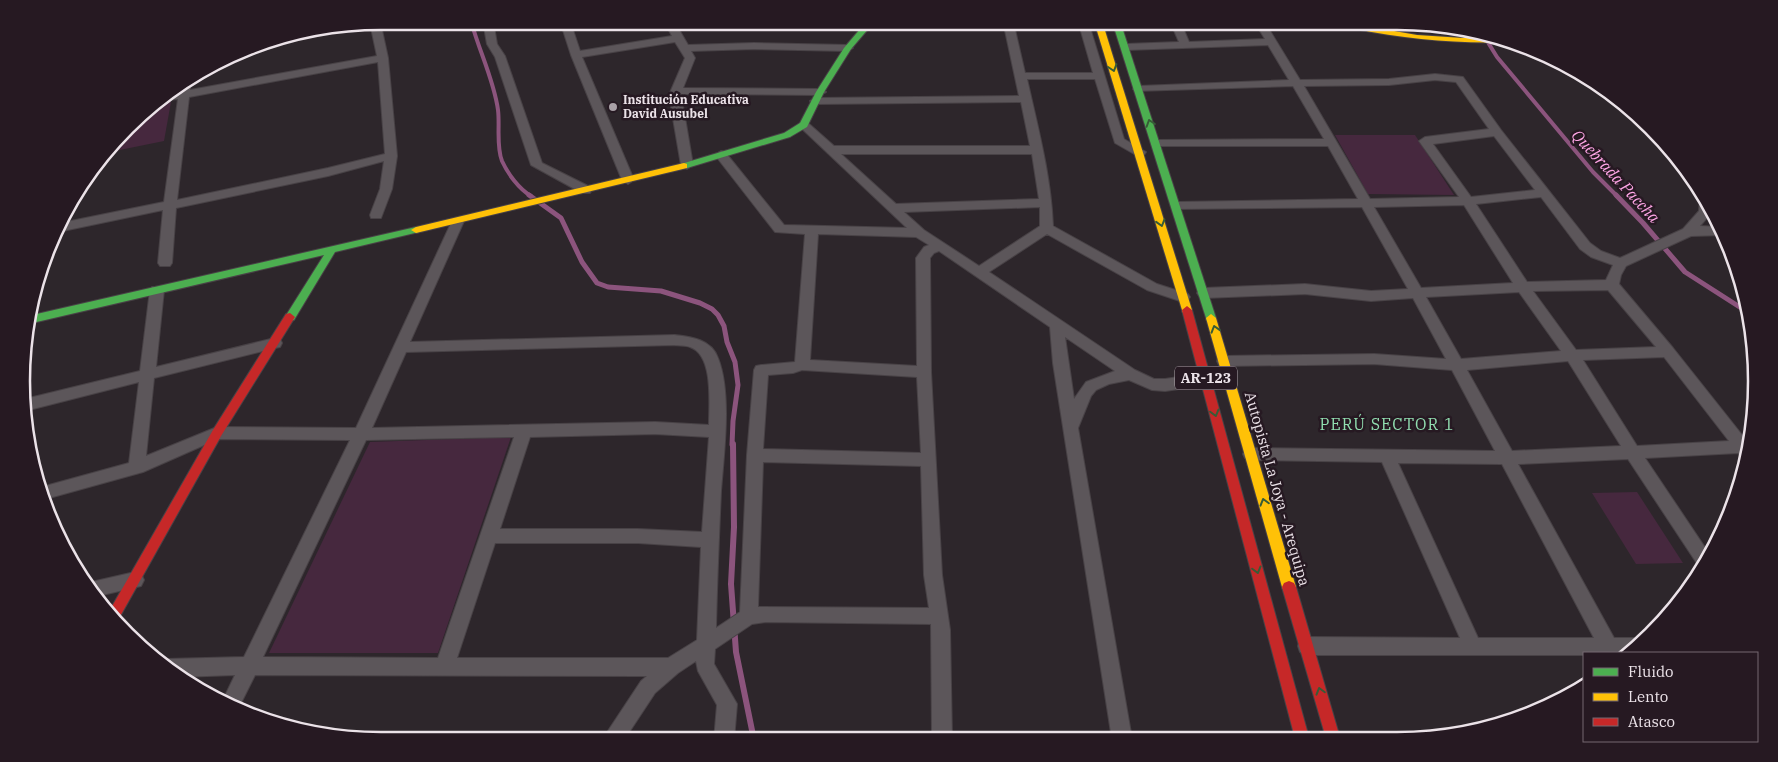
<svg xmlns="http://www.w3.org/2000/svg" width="1778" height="762" font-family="'IBM Plex Serif',serif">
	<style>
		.green { fill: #46283e }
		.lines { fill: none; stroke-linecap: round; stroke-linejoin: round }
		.stream-far2 { stroke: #8c547d; stroke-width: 4 }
		.stream-far1 { stroke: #8c547d; stroke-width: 5 }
		.stream { stroke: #8c547d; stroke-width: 6 }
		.street-casing { stroke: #484246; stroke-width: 2 }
		.fast-casing { stroke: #484246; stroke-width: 2 }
		.slow-casing { stroke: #484246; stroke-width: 2 }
		.jam-casing { stroke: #484246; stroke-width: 2 }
		.street { fill: #5c565a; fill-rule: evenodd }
		.fast { fill: #4caf50; fill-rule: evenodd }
		.slow { fill: #ffc107; fill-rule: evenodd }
		.jam { fill: #c62828; fill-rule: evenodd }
		.oneway { stroke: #375c37 }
		.poi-dot { fill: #a8a0a6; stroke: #261922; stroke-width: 2 }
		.labels { text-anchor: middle; stroke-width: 5; stroke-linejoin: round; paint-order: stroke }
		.far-poi-label { font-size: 12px; font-weight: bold; fill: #ebe2e8; stroke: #261922; text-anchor: start }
		.shield { fill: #261922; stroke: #b0a6ad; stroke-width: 1 }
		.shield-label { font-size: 14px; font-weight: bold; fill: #ebe2e8 }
		.street-label { font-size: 15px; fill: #ebe2e8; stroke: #261922 }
		.water-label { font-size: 16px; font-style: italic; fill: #ffa6e6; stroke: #261922 }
		.neighbourhood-label { font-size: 16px; letter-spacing: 1px; fill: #91deb0; stroke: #261922 }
		.rim { fill: none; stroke: #ebe2e8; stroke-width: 2.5 }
	</style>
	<rect width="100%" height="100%" fill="#2d262b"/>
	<g class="green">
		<path d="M171 102 164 141 110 152 144 110 151 105Z"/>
		<path d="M1335 135H1415L1454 195 1368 194Z"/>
		<path d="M511 437 438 653H269L370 442Z"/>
		<path d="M1637 492 1683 563 1636 564 1592 493Z"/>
	</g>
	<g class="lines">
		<g class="stream-far2">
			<path d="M471 21C479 51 494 80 498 110 500 126 496 146 502 161 508 174 519 189 531 196"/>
			<path d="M1484 36 1497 57 1593 172 1617 196"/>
		</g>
		<g class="stream-far1">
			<path d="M529 195 561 218 582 262 597 283 608 287 661 291 700 303 712 309 718 315 724 326 727 342 735 362 738 385 733 421 732 445"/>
			<path d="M1616 195 1643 223 1685 272 1749 313"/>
		</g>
		<path class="stream" d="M733 444 734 527 731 584 736 652 754 740"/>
		<g class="street-casing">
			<g id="street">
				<path d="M380 21 388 58 397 156 392 189 381 218H371L370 215 380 189 384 161 328 176 176 208 172 263 170 266H160L158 263 163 210 58 232 61 223 164 202 178 99 156 101 166 95 179 92 180 85 189 78 191 81 190 90 377 56 370 23ZM378 62 385 154 328 168 177 200 189 97Z"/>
				<path d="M483 21H493L497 44 505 56 542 163 590 187 592 190 590 193H582L531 165 495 57 487 44Z"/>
				<path d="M560 21H570L580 51 672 36 664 21H674L688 45 754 43 848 45 853 48 848 51 754 49 691 51 695 58 683 88 820 89 826 92 820 95 681 94 693 165 687 169 681 165 669 95 685 58 675 42 582 57 634 180 628 184 622 180 571 55Z"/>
				<path d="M1003 21H1013L1025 73H1093L1078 21H1088L1124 139 1146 152 1144 155H1136L1115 143 1095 79H1027C1038 128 1051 176 1053 226L1157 284 1188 294 1190 297 1188 300 1183 302 1147 290 1047 234 989 272 1135 370 1154 379H1165L1206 373 1211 375 1213 379 1211 383 1206 385 1165 391 1152 390 1129 380 1109 384 1096 390 1091 396 1078 428 1132 739H1112L1053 363 1050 327 939 251 934 253 930 258 931 372 942 575 950 630 952 739H932L931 624 766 622 752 624 715 649 714 664 737 704 734 740H714L717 705 698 671 696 661 678 673 655 693 624 740H602L641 681 647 676 255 675 238 709 222 702 235 675 179 677 160 663 167 659 244 657 350 440 218 439 143 472 42 500 38 488 129 463 139 382 25 411V399L140 371 150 290 152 287H162L164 290 156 367 275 338 280 339 282 343 280 347 275 348 154 378 146 456 217 427 356 428 452 221 458 217 464 221 410 342 674 335C691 337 711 339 718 358 732 393 724 453 721 491 719 536 717 582 716 628L740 612 747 455 754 370 756 366 761 365 795 362 805 234 775 232 715 155 721 151 725 152 784 225 907 228 798 125 800 123H808L834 146H1030L1021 102 816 104 810 101 816 98 1019 96ZM841 154H1032L1039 199 896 204ZM1040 207V226L979 266 924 230 904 212ZM818 234 916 237 929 245 924 247 916 258 917 366 810 360ZM1065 337 1115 371 1086 382 1074 399ZM674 345C679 346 685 345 690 347 714 355 709 404 709 425L655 422 372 428 406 352ZM802 370 917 377 921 453 763 449 768 375 793 373ZM655 434 709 437 702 532 638 529H500L530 437ZM514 437 438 658 263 657 366 440ZM763 462 921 466 924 575 929 608 758 607ZM495 543H638L701 547 697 640 668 658H457Z"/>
				<path d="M1170 21H1180L1189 42 1265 39 1254 21H1264L1300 80 1389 79 1435 74 1463 77 1501 130 1590 243 1601 251 1620 258 1683 229 1699 211 1700 199 1703 196C1714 212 1712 212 1700 226L1722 227 1725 235 1691 236 1626 266 1621 275 1619 284 1673 348 1750 445 1746 459 1741 457 1738 453 1645 458 1708 552 1700 566 1698 565 1628 459 1518 464 1614 638H1636L1642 641 1629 653H1584V655H1307L1300 652 1298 646 1300 640 1307 637 1460 638 1382 462 1251 460 1245 458 1243 454 1245 450 1251 448 1495 451 1452 370 1374 364 1224 366 1219 365 1217 361 1219 357 1224 356 1374 354 1446 359 1413 298 1371 301 1305 294 1204 298 1199 296 1197 293 1199 290 1204 288 1305 284 1371 291 1408 289 1362 207 1173 209 1171 206 1173 203 1177 202 1358 199 1328 146H1153L1151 144 1157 140 1324 139 1293 86 1135 91 1133 89 1139 86 1289 80 1268 45 1126 50 1121 47 1126 44 1179 42ZM1435 80 1456 82 1489 129 1425 137 1419 141 1459 197 1370 199 1304 86 1389 85ZM1494 136 1535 190 1471 197 1433 144ZM1541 197 1580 249 1591 257 1613 265 1606 280 1527 282 1476 204ZM1464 205 1513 283 1421 288 1374 207ZM1608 290 1656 347 1576 350 1533 291ZM1519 292 1561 351 1461 359 1426 297ZM1664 357 1729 441 1637 446 1583 360ZM1568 361 1621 446 1512 451 1467 370ZM1398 463 1502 464 1594 638H1478Z"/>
				<path d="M1649 126 1670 149H1663L1645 129Z"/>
				<path d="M135 572 141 574 144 580 141 586 98 596 87 583Z"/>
			</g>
		</g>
		<g class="fast-casing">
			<g id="fast">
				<path d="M867 21H875L851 49 824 92 807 127 790 137 687 168H681V164L784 133 800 123 816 92 844 48Z"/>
				<path d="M1112 21H1120L1216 318 1215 321H1207L1206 318Z"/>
				<path d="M416 227 419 228 421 230 419 232 335 252 294 320 290 321 285 317 324 255 28 324V316Z"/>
			</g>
		</g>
		<g class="slow-casing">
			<g id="slow">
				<path d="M1094 21H1102L1192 310 1191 313H1183L1182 310Z"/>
				<path d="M1321 21H1337L1417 35 1463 38H1499L1513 41 1510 42C1458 44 1407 39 1355 29 1345 27 1330 27 1321 21Z"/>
				<path d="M684 163 687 164V168L416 233 411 230 416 227Z"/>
				<path d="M1211 314 1216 318 1296 587 1294 591 1289 593 1284 591 1282 587 1206 318Z"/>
			</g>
		</g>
		<g class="jam-casing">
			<g id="jam">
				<path d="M1187 306 1192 310 1309 738H1295L1182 310Z"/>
				<path d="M290 313 295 317 221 436 118 620 110 610 213 430 286 314Z"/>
				<path d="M1289 581 1294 583 1296 587 1340 738H1326L1282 587 1284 583Z"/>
			</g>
		</g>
		<use href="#street" class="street"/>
		<use href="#fast" class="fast"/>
		<use href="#slow" class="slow"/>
		<use href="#jam" class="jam"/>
	</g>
	<defs><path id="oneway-chevron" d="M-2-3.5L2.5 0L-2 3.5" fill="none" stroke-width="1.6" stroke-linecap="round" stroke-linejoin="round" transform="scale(1.25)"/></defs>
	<g class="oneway">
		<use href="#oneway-chevron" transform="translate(1113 68) rotate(72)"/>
		<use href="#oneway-chevron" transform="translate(1150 123) rotate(-108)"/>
		<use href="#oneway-chevron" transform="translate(1161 223) rotate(73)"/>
		<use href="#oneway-chevron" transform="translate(1215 329) rotate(-107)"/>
		<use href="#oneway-chevron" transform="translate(1215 413) rotate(75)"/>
		<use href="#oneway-chevron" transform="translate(1264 502) rotate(-106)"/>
		<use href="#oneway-chevron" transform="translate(1257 570) rotate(75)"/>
		<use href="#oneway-chevron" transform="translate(1320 691) rotate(-106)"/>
	</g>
	<circle class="poi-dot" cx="613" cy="107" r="5"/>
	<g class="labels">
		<g class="far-poi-label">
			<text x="623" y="104">Institución Educativa<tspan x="623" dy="14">David Ausubel</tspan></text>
		</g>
		<rect class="shield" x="1175" y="366.5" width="62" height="23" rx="4"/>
		<g class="shield-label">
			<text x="1206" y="383">AR-123</text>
		</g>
		<g class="street-label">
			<text transform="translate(1277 489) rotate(74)" y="5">Autopista La Joya - Arequipa</text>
		</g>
		<g class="water-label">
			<text transform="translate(1616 176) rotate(47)" y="6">Quebrada Paccha</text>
		</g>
		<g class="neighbourhood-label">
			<text x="1387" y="430">PERÚ SECTOR 1</text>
		</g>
	</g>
	<path d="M0 0H1778V762H0ZM381 30H1397A351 351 0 0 1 1748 381V381A351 351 0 0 1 1397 732H381A351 351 0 0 1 30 381V381A351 351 0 0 1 381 30Z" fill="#261922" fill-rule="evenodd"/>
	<path class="rim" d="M381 30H1397A351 351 0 0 1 1748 381V381A351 351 0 0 1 1397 732H381A351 351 0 0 1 30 381V381A351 351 0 0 1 381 30Z"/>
	<rect x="1583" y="652" width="175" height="90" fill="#261922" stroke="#756971"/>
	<rect x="1593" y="668" width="25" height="8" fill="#4caf50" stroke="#756971"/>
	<text x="1628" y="677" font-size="15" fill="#ebe2e8">Fluido</text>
	<rect x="1593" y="693" width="25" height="8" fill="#ffc107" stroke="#756971"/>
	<text x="1628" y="702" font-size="15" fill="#ebe2e8">Lento</text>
	<rect x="1593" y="718" width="25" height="8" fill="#c62828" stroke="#756971"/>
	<text x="1628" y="727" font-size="15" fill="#ebe2e8">Atasco</text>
</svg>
